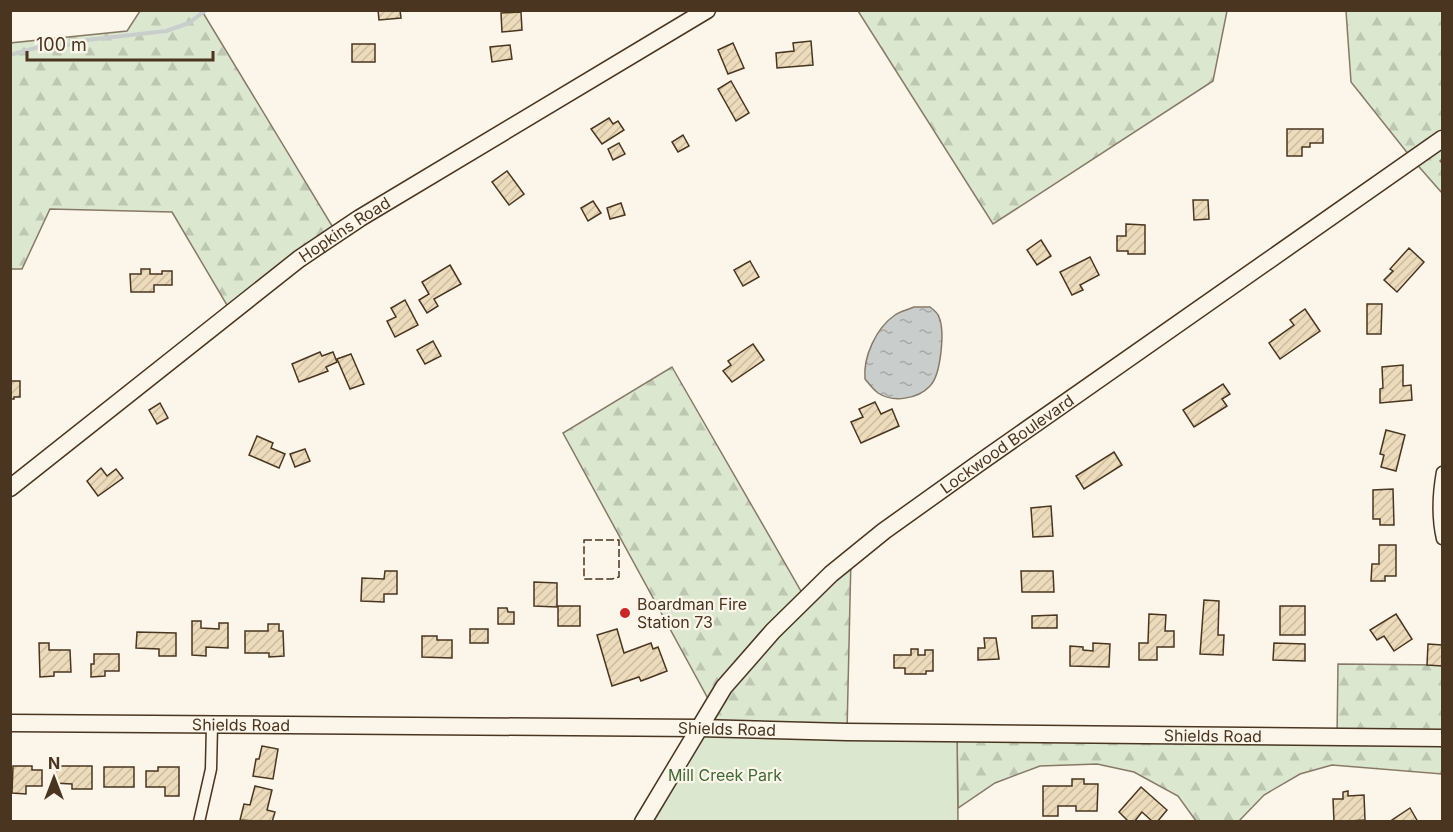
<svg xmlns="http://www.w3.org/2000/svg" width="1453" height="832" font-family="Inter,sans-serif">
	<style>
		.forest { fill: url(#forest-firs); stroke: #887966; stroke-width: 1.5 }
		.park { fill: #dce7d0; stroke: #887966; stroke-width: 1.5 }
		.water { fill: url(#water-ripples); stroke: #887966; stroke-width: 1.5 }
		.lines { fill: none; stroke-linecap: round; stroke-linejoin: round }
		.stream { stroke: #c9cecd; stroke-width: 4 }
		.building { fill: url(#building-hatch); stroke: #4a3520; stroke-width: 1.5 }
		.street-casing { stroke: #4a3520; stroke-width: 13 }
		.secondary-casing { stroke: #4a3520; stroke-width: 19 }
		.street { stroke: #fbf6e9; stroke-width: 10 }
		.secondary { stroke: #fbf6e9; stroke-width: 16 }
		.fence { stroke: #4a3520; stroke-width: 1.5; stroke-dasharray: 8 3; stroke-linecap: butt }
		.poi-dot { fill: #c62828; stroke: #fbf6e9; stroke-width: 2 }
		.labels { text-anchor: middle; stroke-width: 4.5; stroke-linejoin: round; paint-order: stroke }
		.street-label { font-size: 16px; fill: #4a3520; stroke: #fbf6e9 }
		.poi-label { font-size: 16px; fill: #4a3520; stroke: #fbf6e9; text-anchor: start }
		.park-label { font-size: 16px; fill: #436837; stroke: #fbf6e9 }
	</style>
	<defs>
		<pattern id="forest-firs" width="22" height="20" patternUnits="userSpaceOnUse" patternTransform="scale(1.5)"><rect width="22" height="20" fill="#dce7d0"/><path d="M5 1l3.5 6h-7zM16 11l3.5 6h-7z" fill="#bec7b2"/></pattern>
		<pattern id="water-ripples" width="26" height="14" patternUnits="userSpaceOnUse" patternTransform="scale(1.5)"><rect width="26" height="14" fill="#c9cecd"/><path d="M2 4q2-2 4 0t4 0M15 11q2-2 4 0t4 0" fill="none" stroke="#a5a8a6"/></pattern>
		<pattern id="building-hatch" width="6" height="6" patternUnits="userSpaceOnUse" patternTransform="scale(1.5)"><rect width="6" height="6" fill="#ecdcbc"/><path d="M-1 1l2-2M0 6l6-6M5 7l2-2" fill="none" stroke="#ccbda1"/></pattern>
	</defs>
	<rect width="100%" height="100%" fill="#fbf6e9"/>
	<g class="forest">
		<path d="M140 11H202L337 234 231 312 172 212 50 209 22 269H11L10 43 127 31Z"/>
		<path d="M858 11H1227L1213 81 993 224Z"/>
		<path d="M1346 11H1442V159L1440 161 1442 163V193L1413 160 1351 82Z"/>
		<path d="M672 367 805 598 851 557 847 732 699 728 712 706 563 433Z"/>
		<path d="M1338 664 1442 665V774L1332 765 1300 774 1264 795 1239 821H1196L1178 796 1134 772 1097 764 1040 766 995 783 958 808 957 733 1337 737Z"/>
	</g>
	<path class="park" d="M699 728 957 733 958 821 644 822Z"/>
	<path class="water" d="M914 307H930C934 310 938 313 939 317 945 331 941 375 930 386 918 399 893 403 878 393 873 389 869 384 865 379 863 357 876 328 895 315 900 311 908 310 914 307Z"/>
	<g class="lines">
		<path class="stream" d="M10 55 39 47 47 50 87 40 166 31 189 23 206 10"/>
	</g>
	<g class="building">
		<path d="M378 10H400L401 18 379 20Z"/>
		<path d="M521 12 522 30 502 32 501 13Z"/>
		<path d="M811 41 813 65 777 68 776 53 794 51 793 43Z"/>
		<path d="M733 43 744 68 728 74 718 50Z"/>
		<rect x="352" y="44" width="23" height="18"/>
		<path d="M510 45 512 59 492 62 490 47Z"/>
		<path d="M731 81 749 113 736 121 718 89Z"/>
		<path d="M609 118 613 124 618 121 624 130 602 144 591 129Z"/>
		<path d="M1287 129H1323V143H1310V147H1302V156H1287Z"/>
		<path d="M683 135 689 146 678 152 672 142Z"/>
		<path d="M619 143 625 154 613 160 608 149Z"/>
		<path d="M507 171 524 194 509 205 492 182Z"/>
		<path d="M1193 200H1208L1209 219 1194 220Z"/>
		<path d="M593 201 601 213 588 221 581 208Z"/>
		<path d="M621 203 625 215 610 219 607 208Z"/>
		<path d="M1126 224 1145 225V254H1128V251H1117V236H1126Z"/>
		<path d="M1041 240 1051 256 1037 265 1027 250Z"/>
		<path d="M1409 248 1424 262 1397 292 1384 280 1393 271 1390 269Z"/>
		<path d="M1090 257 1099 275 1080 285 1083 290 1072 295 1060 272Z"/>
		<path d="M750 261 759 277 743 286 734 270Z"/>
		<path d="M450 265 461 284 434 299 438 306 427 313 419 300 429 294 422 282Z"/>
		<path d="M141 269H150V274H162V271H172V285H154V292H131L130 274H141Z"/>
		<path d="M405 300 418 325 395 337 387 321 396 317 391 308Z"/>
		<path d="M1367 304H1382L1381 334H1367Z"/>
		<path d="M1305 309 1320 331 1280 359 1269 343 1294 325 1290 320Z"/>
		<path d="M433 341 441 356 425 364 417 350Z"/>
		<path d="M753 344 764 360 732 382 723 371 731 365 728 361Z"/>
		<path d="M320 352 322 356 333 352 337 362 326 367 328 371 299 382 292 364Z"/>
		<path d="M351 354 364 384 350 389 337 359Z"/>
		<path d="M1403 365V386L1411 385 1412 400 1380 403V389L1383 388 1382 367Z"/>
		<path d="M10 381H20V397H14V399H10Z"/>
		<path d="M1223 384 1230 394 1222 399 1227 406 1194 427 1183 410Z"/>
		<path d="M875 402 881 414 892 409 899 426 861 443 851 422 863 417 859 409Z"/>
		<path d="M160 403 168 418 157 424 149 410Z"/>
		<path d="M1386 430 1405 435 1396 471 1381 467 1384 455 1380 454Z"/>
		<path d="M257 436 273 443 271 448 285 454 279 468 249 455Z"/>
		<path d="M305 449 310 461 295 467 290 454Z"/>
		<path d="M1114 452 1122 465 1084 489 1076 476Z"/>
		<path d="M101 468 107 476 116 469 123 478 98 496 87 481Z"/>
		<path d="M1393 489 1394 525H1380V519H1373V490Z"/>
		<path d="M1051 506 1053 536 1033 537 1031 508Z"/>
		<path d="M1379 545H1396V576H1385V581H1371L1372 564H1379Z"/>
		<path d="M385 571H397V594H384V602L361 601 362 578 384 579Z"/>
		<path d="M1021 571H1053L1054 592H1022Z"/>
		<path d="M534 582 557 583V607L534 606Z"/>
		<path d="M1204 600 1219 601 1218 635H1224L1223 655 1200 654Z"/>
		<rect x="558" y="606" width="22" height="20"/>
		<rect x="1280" y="606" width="25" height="29"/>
		<path d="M498 608H507L508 612H514V624H498Z"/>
		<path d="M1149 614 1166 615 1165 631H1174V647H1157V660H1139V643H1148Z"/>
		<path d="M1396 614 1412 639 1394 651 1384 636 1377 640 1370 630Z"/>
		<path d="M1057 615V628H1032V616Z"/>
		<path d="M192 621H201V628L219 629V623H228V648L206 647V656L192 655Z"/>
		<path d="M268 624H279V631H283L284 656 269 657V653H245V631H268Z"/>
		<rect x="470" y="629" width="18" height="14"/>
		<path d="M617 629 624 653 651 643 653 649 658 647 667 671 641 681 639 677 612 686 597 635Z"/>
		<path d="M137 632 176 633V656H159V649L136 648Z"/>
		<path d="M422 636H437V640H452V658L422 657Z"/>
		<path d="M984 638H996L999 659 978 660V648H985Z"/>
		<path d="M39 643H49V650H70L71 672H54V676L40 677Z"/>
		<path d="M1093 643 1110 644 1109 667 1070 666V646L1083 647V650L1093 651Z"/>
		<path d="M1274 643 1305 644V661L1273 660Z"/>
		<path d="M1428 644 1442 645V666L1427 665Z"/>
		<path d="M911 649H918V655H925V650H933V671H926V674H905V668H894V655H911Z"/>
		<path d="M94 654H119V671H105V676L91 677V664H94Z"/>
		<path d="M262 746 278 749 273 779 253 776 256 759H259Z"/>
		<path d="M13 766H32V770H42V786H26V794L12 793Z"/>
		<path d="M54 766H92V789H72V784L54 783Z"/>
		<rect x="104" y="767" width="30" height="20"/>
		<path d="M158 767H179V796H165V787H146V771H158Z"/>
		<path d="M1072 779H1084V784H1098L1097 811H1076V806H1058V816H1043V786H1072Z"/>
		<path d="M255 786 272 790 267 810 275 812 272 822 240 820 244 804 250 805Z"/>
		<path d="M1141 787 1167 810 1157 822H1153L1142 812 1134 822H1129L1119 812Z"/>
		<path d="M1348 791V796L1364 795 1365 820 1334 822 1333 799H1343V792Z"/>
		<path d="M1410 808 1418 822H1389Z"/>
	</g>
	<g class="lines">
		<g class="street-casing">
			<g id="street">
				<path d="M1442 472C1438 494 1437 517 1442 539"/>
				<path d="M199 822 211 769 212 725"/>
			</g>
		</g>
		<g class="secondary-casing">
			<g id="secondary">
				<path id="s1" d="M10 488 299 259 360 218 707 10"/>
				<path id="s2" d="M10 723 699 728 847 732 1442 738"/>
				<path id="s3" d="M643 822 724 687 773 631 831 574 884 531 982 461 1442 139"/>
			</g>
		</g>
		<use href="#street" class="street"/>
		<use href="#secondary" class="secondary"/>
		<path class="fence" d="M584 540H619V577L612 579H584Z"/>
	</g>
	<circle class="poi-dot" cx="625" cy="613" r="6"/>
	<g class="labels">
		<g class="street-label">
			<text dy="6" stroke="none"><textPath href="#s1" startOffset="423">Hopkins Road</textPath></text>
			<text dy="6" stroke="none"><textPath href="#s3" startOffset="532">Lockwood Boulevard</textPath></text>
			<text dy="6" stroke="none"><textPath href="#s2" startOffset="231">Shields Road</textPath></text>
			<text dy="6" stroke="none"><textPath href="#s2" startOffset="717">Shields Road</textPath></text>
			<text dy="6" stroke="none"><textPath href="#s2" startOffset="1203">Shields Road</textPath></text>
		</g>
		<g class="poi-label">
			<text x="637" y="610">Boardman Fire<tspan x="637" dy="18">Station 73</tspan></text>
		</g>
		<g class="park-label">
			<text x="725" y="781">Mill Creek Park</text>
		</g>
	</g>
	<rect width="1453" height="832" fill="none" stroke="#4a3520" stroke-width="24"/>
	<g transform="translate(54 778)" stroke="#fbf6e9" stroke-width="4.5" paint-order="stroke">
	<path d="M0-4.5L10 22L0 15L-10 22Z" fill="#4a3520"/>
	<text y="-9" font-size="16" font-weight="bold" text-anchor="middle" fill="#4a3520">N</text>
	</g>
	<path d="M27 51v9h186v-9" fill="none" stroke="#4a3520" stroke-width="3"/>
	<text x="36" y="51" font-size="18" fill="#4a3520" stroke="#fbf6e9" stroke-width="4.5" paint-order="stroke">100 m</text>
</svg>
